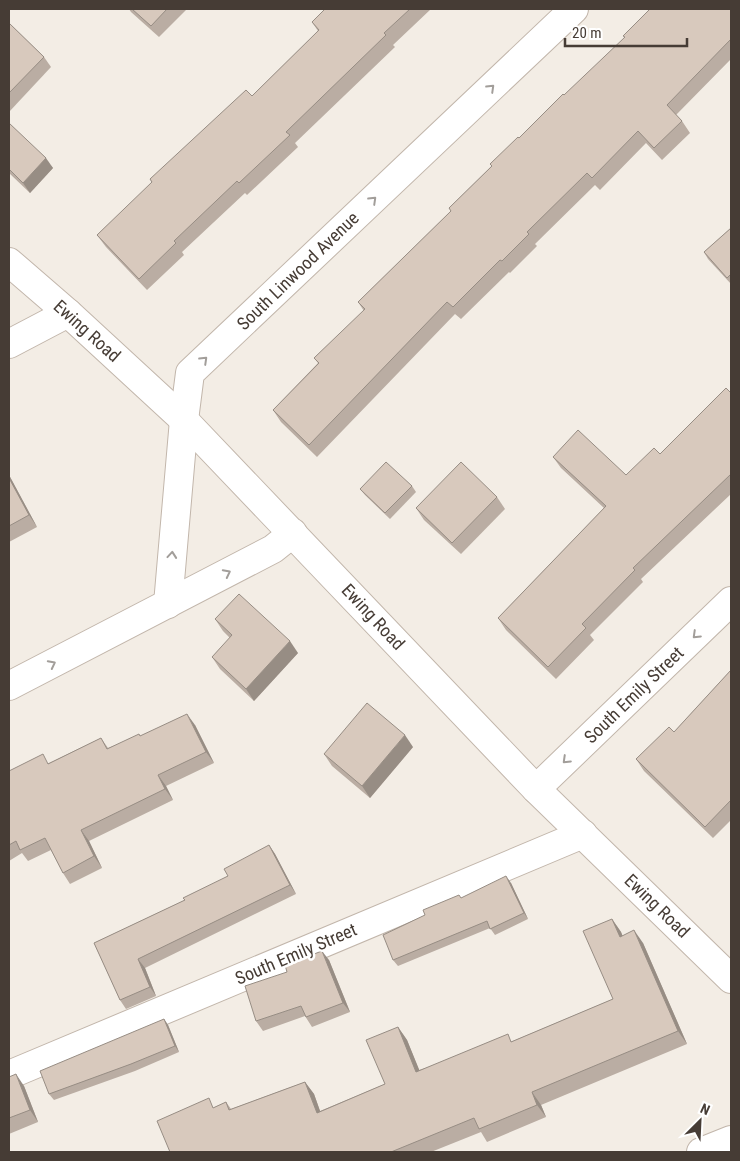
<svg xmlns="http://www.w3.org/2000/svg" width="740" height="1161" font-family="'Roboto Condensed',sans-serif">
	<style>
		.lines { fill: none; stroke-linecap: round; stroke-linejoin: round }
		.minor-casing { stroke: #c2b6ab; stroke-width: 30 }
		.minor { stroke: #fff; stroke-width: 28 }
		.wall { fill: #baada3 }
		.shaded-wall { fill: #978d84 }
		.building { fill: #d8c9bd; stroke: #978d84 }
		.oneway { stroke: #a29e9a }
		.labels { text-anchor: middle; stroke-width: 5; stroke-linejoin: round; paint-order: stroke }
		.street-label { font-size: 18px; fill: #463c35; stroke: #fff }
	</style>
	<rect width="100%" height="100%" fill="#f3ede5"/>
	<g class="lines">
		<g class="minor-casing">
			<g id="minor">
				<path d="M9 262 68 313 184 420 536 789 731 979"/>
				<path d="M9 344 68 313"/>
				<path d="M168 604 184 420 190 373 574 9"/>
				<path d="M9 686 273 549 293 533"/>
				<path d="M536 789 731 601"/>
				<path d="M9 1075 583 834"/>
				<path d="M701 1152 731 1140"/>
			</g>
		</g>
		<use href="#minor" class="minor"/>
	</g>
	<g class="wall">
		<path d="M129 9H187L159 37 131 12Z"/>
		<path d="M325 9H431L393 45 395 47 295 143 298 147 247 195 245 193 182 252 184 255 147 290 106 247 97 235 152 183 150 179 252 96 318 31 312 22Z"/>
		<path d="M731 9V59L676 115 682 121 690 133 662 160 646 143 600 190 595 185 535 244 537 246 510 273 509 272 461 319 455 314 317 457 281 422 273 410 318 363 314 358 364 311 358 302 451 211 449 208 564 95Z"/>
		<path d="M9 23 44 57 51 67 9 112Z"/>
		<path d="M9 123 53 168 30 193 9 173Z"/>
		<path d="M731 228V284L708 259 704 252Z"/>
		<path d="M731 393V494L641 579 643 582 590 635 594 640 556 679 506 630 498 618 604 508 561 468 553 457 626 475 660 454Z"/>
		<path d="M9 475 37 527 9 542Z"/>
		<path d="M412 486 416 492 390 519 365 495 360 489Z"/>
		<path d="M497 497 505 509 461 554 424 520 416 508Z"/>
		<path d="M215 619 298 653 254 701 220 669 212 657 230 638 223 631Z"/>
		<path d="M731 670V820L713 838 644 771 636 759 674 732Z"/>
		<path d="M195 725 214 763 166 786 173 800 89 841 102 868 70 884 63 873 51 850 28 861 22 853 9 861V771L49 763 101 738 108 748 140 736Z"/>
		<path d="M413 747 370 798 332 766 324 754Z"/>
		<path d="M269 845 275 854 296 894 145 968 156 996 126 1009 120 1000 94 943 185 900 228 876Z"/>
		<path d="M511 883 528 919 495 935 490 928 398 966 393 960 461 898Z"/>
		<path d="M612 919 621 932 622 935 643 943 687 1044 541 1105 546 1117 487 1142 481 1132 431 1152H170L215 1107 226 1102 231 1109 305 1082 314 1094 320 1111 385 1084 398 1027 407 1040 419 1070 513 1041 613 999Z"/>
		<path d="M329 960 350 1012 312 1027 305 1016 263 1031 256 1021Z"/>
		<path d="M164 1019 168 1025 179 1052 135 1071 54 1100 49 1094Z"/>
		<path d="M9 1077 24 1086 38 1122 9 1134Z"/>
	</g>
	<g class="shaded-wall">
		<path d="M46 158 53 168 30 193 23 183Z"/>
		<path d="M9 475 37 527 29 515 9 478Z"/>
		<path d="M290 641 298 653 254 701 246 689Z"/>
		<path d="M187 714 195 725 214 763 206 752Z"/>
		<path d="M405 735 413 747 370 798 362 786Z"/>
		<path d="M158 775 166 786 173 800 165 789Z"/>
		<path d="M81 830 89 841 102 868 94 856Z"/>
		<path d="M269 845 275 854 296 894 290 885Z"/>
		<path d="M506 876 511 883 528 919 524 913Z"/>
		<path d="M612 919 621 932 628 949 620 937Z"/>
		<path d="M634 930 643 943 687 1044 678 1031Z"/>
		<path d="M322 951 329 960 350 1012 343 1003Z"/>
		<path d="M138 959 145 968 156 996 150 987Z"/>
		<path d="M164 1019 168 1025 179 1052 175 1046Z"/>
		<path d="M398 1027 407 1040 425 1084 416 1072Z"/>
		<path d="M16 1074 24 1086 38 1122 30 1110Z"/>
		<path d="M305 1082 314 1094 325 1125 317 1113Z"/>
		<path d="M532 1092 541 1105 546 1117 537 1105Z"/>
	</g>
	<g class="building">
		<path d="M132 9H167L151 26Z"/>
		<path d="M325 9H410L384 33 386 35 286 132 290 135 239 183 237 181 174 241 176 243 139 279 97 235 152 182 150 179 246 90 252 96 319 30 312 22Z"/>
		<path d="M650 9H731V39L667 105 682 121 654 148 638 131 592 178 587 173 527 232 529 234 502 261 500 260 453 307 447 302 309 445 273 410 319 363 314 358 365 309 358 302 451 211 449 208 492 166 490 164 518 137 519 138 563 94 564 95 625 37 623 36Z"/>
		<path d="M9 23 44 57 9 93Z"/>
		<path d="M9 123 46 158 23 183 9 169Z"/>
		<path d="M731 228V274L727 278 704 252Z"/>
		<path d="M726 388 731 393V474L633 568 635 570 582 624 586 628 548 667 498 618 606 506 553 457 578 430 626 475 654 448 660 454Z"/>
		<path d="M386 462 412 486 385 513 360 489Z"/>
		<path d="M461 462 497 497 452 543 416 508Z"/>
		<path d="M9 478 29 515 9 526Z"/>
		<path d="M239 594 290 641 246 689 212 657 232 635 215 619Z"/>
		<path d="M731 670V800L705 827 636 759 669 727 674 732Z"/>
		<path d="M367 703 405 735 362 786 324 754Z"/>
		<path d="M187 714 206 752 158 775 165 789 81 830 94 856 63 873 45 838 20 850 16 841 9 845V771L43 754 48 764 101 738 107 749 139 734 140 736Z"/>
		<path d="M269 845 290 885 138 959 150 987 120 1000 94 943 185 900 183 898 228 876 224 869Z"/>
		<path d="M506 876 524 913 490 929 487 921 393 960 383 935 425 915 423 910 459 895 461 898Z"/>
		<path d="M612 919 620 937 634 930 678 1031 532 1092 537 1105 479 1129 474 1118 391 1152H170L157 1121 209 1098 213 1108 226 1102 229 1110 305 1082 317 1113 385 1084 366 1040 398 1027 416 1072 508 1034 511 1042 613 999 583 931Z"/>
		<path d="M322 951 343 1003 306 1017 301 1006 256 1021 245 986 287 972 285 965Z"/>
		<path d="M164 1019 175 1046 131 1064 49 1094 40 1071Z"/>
		<path d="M16 1074 30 1110 9 1118V1077Z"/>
	</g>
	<defs><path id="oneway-chevron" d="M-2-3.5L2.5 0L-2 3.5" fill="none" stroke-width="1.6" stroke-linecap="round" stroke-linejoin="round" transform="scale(1.25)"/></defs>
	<g class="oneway">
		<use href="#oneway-chevron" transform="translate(491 88) rotate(-44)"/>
		<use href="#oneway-chevron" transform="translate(373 200) rotate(-44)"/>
		<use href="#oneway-chevron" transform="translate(204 360) rotate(-44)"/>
		<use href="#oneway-chevron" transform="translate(172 555) rotate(-85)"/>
		<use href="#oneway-chevron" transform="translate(227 573) rotate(-27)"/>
		<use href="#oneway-chevron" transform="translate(696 635) rotate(136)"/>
		<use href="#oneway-chevron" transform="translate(52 664) rotate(-27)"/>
		<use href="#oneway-chevron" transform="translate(566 760) rotate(136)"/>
	</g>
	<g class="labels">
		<g class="street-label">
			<text transform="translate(298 271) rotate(-44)" y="6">South Linwood Avenue</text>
			<text transform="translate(87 331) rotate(42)" y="6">Ewing Road</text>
			<text transform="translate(373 617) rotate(47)" y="6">Ewing Road</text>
			<text transform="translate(634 695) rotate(-44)" y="6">South Emily Street</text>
			<text transform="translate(657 906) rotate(44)" y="6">Ewing Road</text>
			<text transform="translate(296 954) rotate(-23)" y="6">South Emily Street</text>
		</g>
	</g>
	<rect width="740" height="1161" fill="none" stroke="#463c35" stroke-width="20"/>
	<g transform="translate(700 1121) rotate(24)" stroke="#ffffff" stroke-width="4" paint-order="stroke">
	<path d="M0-4L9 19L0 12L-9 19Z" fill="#463c35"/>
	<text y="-8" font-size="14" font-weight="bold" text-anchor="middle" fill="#463c35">N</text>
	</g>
	<path d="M565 38v8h122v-8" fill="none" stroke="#463c35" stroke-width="2.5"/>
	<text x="572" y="38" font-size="15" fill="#463c35" stroke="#ffffff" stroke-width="4" paint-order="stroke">20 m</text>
</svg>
